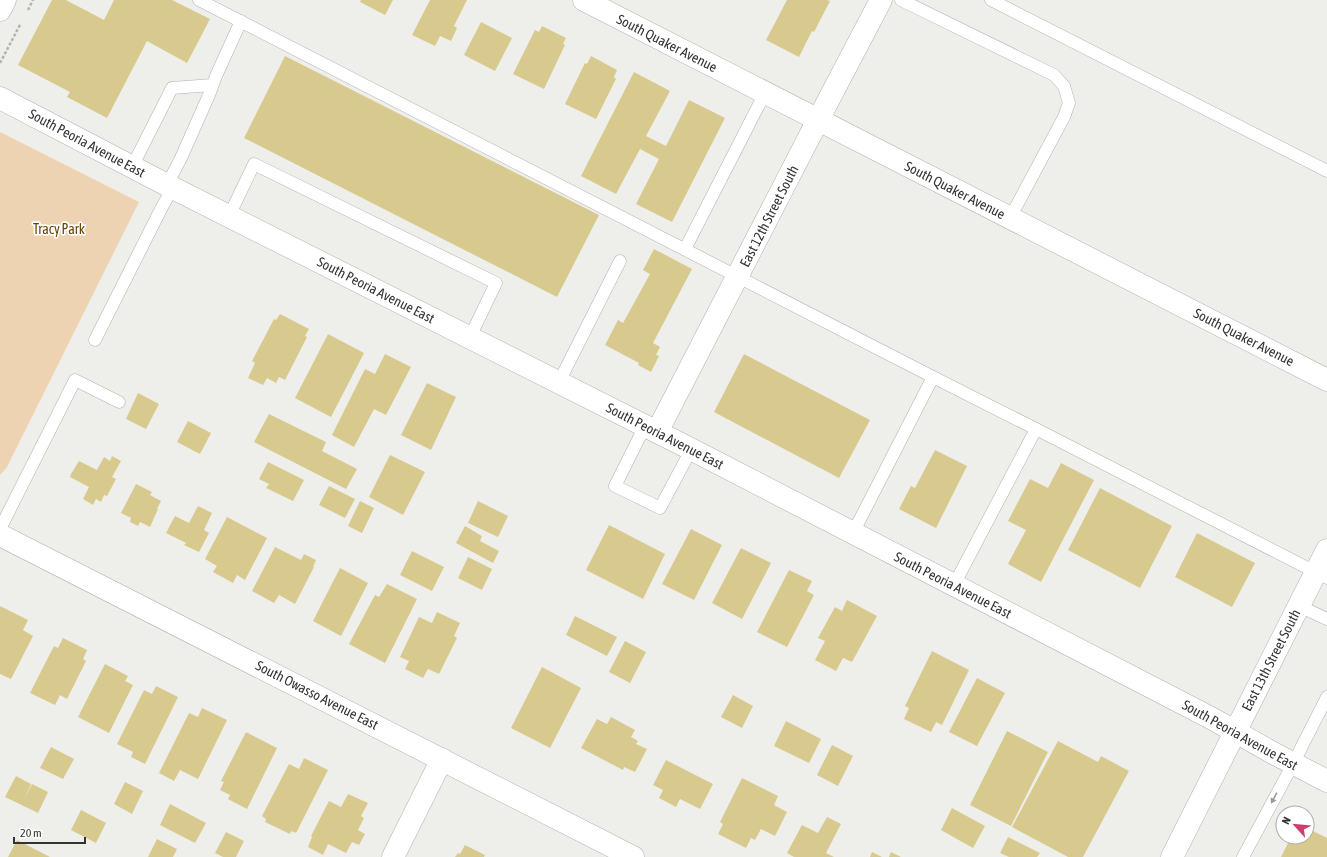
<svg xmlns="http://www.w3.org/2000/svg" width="1327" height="857" font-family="'Asap Condensed',sans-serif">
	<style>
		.green { fill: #eed3b2 }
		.building { fill: #d8ca8e }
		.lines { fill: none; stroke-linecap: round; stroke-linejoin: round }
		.service-casing { stroke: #b1b2ae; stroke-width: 13 }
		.minor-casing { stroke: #b1b2ae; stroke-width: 23 }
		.tertiary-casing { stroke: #b1b2ae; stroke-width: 23 }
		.secondary-casing { stroke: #b1b2ae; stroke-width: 23 }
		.primary-casing { stroke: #b1b2ae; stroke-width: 23 }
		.path { stroke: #b2b3b0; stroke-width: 2.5; stroke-dasharray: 3 2; stroke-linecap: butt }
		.service { stroke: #fff; stroke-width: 12 }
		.minor { stroke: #fff; stroke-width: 22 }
		.tertiary { stroke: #fff; stroke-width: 22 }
		.secondary { stroke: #fff; stroke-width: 22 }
		.primary { stroke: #fff; stroke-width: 22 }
		.oneway { fill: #999a98 }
		.labels { text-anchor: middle; stroke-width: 3.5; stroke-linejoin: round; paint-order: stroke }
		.street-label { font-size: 14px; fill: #333432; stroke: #fff }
		.park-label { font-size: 14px; fill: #6a4505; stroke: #fff }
	</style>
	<rect width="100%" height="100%" fill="#eeefeb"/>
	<path class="green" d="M0 132 139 202 7 467 0 475Z"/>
	<g class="building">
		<path d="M52 0H66L104 20 114 0H172L210 19 187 63 147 41 107 118 67 97 70 92 18 65Z"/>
		<path d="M361 0H393L385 15 360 2Z"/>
		<path d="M430 0H467L454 26 457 28 451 41 440 36 435 46 412 35Z"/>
		<path d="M787 0H827L830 1 814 32 812 31 799 57 766 40Z"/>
		<path d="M481 22 512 38 495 71 464 55Z"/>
		<path d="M542 26 566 38 563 44 565 45 544 89 513 74 535 30 539 32Z"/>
		<path d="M285 56 599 215 557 297 244 138Z"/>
		<path d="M591 56 617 70 614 77 616 79 596 119 565 104 585 63 587 64Z"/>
		<path d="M634 72 670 91 646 136 666 146 689 100 725 118 672 222 636 204 659 159 640 149 616 194 581 176Z"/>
		<path d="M654 249 692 269 653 343 660 347 656 355 659 356 651 372 638 365 639 363 605 345 618 320 623 323 650 274 643 270Z"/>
		<path d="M280 314 309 329 305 336 307 337 285 380 279 377 276 383 267 378 263 385 248 378 255 363 252 361 274 319 276 320Z"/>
		<path d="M328 334 364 353 331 417 295 398Z"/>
		<path d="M385 354 411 367 386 415 374 409 354 447 332 435 365 369 375 374Z"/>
		<path d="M744 354 870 420 839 478 714 412Z"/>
		<path d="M427 383 456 397 431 450 401 435Z"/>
		<path d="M138 393 159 404 146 429 126 419Z"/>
		<path d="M269 414 326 442 322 451 357 469 346 489 254 442Z"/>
		<path d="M188 421 211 433 200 454 177 442Z"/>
		<path d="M935 450 967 466 936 528 899 509 911 486 915 488Z"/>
		<path d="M390 455 425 472 403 515 369 497Z"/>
		<path d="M112 456 121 461 112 477 116 479 107 496 104 495 101 502 96 499 93 505 83 499 89 487 70 477 71 474 79 461 97 470 104 457 110 461Z"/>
		<path d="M268 462 304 480 293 501 266 488 269 484 259 479Z"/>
		<path d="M1061 463 1094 480 1041 582 1008 564 1026 530 1008 521 1030 479 1048 488Z"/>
		<path d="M136 484 152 492 150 495 161 501 157 509H158L150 527 140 522 138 526 130 522 131 518 121 513Z"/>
		<path d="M329 486 355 499 345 518 319 505Z"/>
		<path d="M1100 488 1172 526 1140 588 1068 550Z"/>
		<path d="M360 501 374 508 362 533 348 526Z"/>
		<path d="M478 501 508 516 498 537 468 523Z"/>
		<path d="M198 506 212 513 204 530 209 533 199 552 184 545 186 543 166 533 175 516 189 523Z"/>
		<path d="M227 517 267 538 245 580 237 575 233 583 213 572 217 566 205 559Z"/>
		<path d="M609 525 665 554 643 599 586 570Z"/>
		<path d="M465 526 482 536 480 541 499 551 493 563 456 543Z"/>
		<path d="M691 529 722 545 694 600 662 584Z"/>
		<path d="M1197 533 1255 563 1232 607 1175 577Z"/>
		<path d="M275 547 301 560 304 554 316 560 313 567H314L295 604 279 595 274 603 252 591Z"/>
		<path d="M741 548 771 563 742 619 712 603Z"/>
		<path d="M412 551 444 567 432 591 400 575Z"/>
		<path d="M468 557 492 569 482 590 458 578Z"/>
		<path d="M340 568 368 583 341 636 313 621Z"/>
		<path d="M789 570 812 581 807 591 814 595 787 647 757 632Z"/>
		<path d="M387 584 417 599 385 663 349 644 375 595 379 597Z"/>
		<path d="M847 600 877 616 852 662 843 658 836 671 815 660 825 641 818 638 835 607 842 611Z"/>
		<path d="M0 606 28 620 23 630 33 636 11 679 0 674Z"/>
		<path d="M437 612 460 623 454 636 457 638 439 674 428 669 423 678 405 669 409 661 400 657 419 617 432 623Z"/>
		<path d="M575 616 617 637 607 656 566 635Z"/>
		<path d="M63 638 87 650 83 659 86 661 67 699 60 695 55 705 30 693 54 646 58 648Z"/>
		<path d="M625 641 646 652 630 683 609 672Z"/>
		<path d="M932 651 969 670 942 725 936 722 931 732 904 719 909 708 905 706Z"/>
		<path d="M105 664 128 676 125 681 133 685 109 733 78 717Z"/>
		<path d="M542 667 581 688 550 748 511 728Z"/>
		<path d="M977 678 1005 693 977 746 949 732Z"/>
		<path d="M156 686 178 697 145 764 131 757 133 752 117 744 144 690 152 694Z"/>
		<path d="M733 695 753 706 742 728 721 717Z"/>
		<path d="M202 708 227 720 198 779 180 770 174 781 159 773 189 713 198 717Z"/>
		<path d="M611 717 635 730 631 737 638 741 636 744 647 749 635 772 624 767 623 770 581 748 597 719 607 724Z"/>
		<path d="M786 721 821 739 809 763 774 746Z"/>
		<path d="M1007 731 1048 752 1011 826 970 805Z"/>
		<path d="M246 732 277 748 247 809 228 799 230 795 220 790 224 782 221 781Z"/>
		<path d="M1058 741 1098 762 1101 756 1129 771 1083 857H1068L1012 827Z"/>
		<path d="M832 745 853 756 838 786 817 775Z"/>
		<path d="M51 747 74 759 63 779 40 768Z"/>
		<path d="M304 758 328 770 296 833 291 831 290 834 265 822 266 819 262 816 289 764 299 769Z"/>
		<path d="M666 760 713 784 700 809 680 799 676 807 659 798 663 790 653 785Z"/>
		<path d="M16 776 31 784 25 798 32 784 48 792 38 813 5 797Z"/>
		<path d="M742 778 778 796 774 805 787 812 775 836 761 829 755 840 751 838 746 848 718 834 723 824 720 822Z"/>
		<path d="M125 782 143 791 132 814 114 804Z"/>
		<path d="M348 794 368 803 361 816 364 818 358 830 365 834 359 845 352 842 346 853 328 844 323 855 308 847 312 837 311 836 329 801 341 807Z"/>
		<path d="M170 804 206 823 195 843 160 825Z"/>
		<path d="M952 808 985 826 973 848 941 830Z"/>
		<path d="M81 810 106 823 96 843 71 830Z"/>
		<path d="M827 817 841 824 826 853 834 857H794L787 853 802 825 818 833Z"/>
		<path d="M1307 828 1327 838V857H1281L1291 837H1307Z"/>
		<path d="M226 832 244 841 236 857H223L215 853Z"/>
		<path d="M1008 837 1040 853 1037 857H1009L1000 853Z"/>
		<path d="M157 839 177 849 173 857H148Z"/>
		<path d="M17 840 50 857H8Z"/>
		<path d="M465 845 485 855 484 857H455L458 853 460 854Z"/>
		<path d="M872 852 882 857H870Z"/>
		<path d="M891 852 901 857H889Z"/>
	</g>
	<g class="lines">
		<g class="service-casing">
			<g id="service">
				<path d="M199 0 933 377 1036 429 1327 578"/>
				<path d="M901 0 1054 75 1064 86 1069 103 1064 117 1010 218"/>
				<path d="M991 0 1327 171"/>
				<path d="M132 167 172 88 212 85"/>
				<path d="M167 185 181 158 209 95 216 76 241 21"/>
				<path d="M229 216 254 164 496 283 470 337"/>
				<path d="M685 249 765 93"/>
				<path d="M95 340 161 209 173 187"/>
				<path d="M559 382 620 261"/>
				<path d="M645 426 615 486 660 508 691 450"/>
				<path d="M0 529 75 380 119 402"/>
				<path d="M853 533 933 377"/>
				<path d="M954 585 1036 429"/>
				<path d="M1299 606 1327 619"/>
				<path d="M1243 857 1293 764 1327 697"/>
			</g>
		</g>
		<g class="minor-casing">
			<g id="minor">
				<path d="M584 0 1327 380"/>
				<path d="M657 432 818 120 881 0"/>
				<path d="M0 535 633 857"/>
				<path d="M393 857 442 759"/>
			</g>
		</g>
		<g class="tertiary-casing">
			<path id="tertiary" d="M1172 857 1327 550"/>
		</g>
		<g class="secondary-casing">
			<path id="secondary" d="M0 98 167 185 681 444 1211 718 1273 753 1327 781"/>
		</g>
		<g class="primary-casing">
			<path id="primary" d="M0 10 5 0"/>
		</g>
		<g class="path">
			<path d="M28 10 33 0"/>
			<path d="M0 63 21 23"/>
		</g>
		<use href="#service" class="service"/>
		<use href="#minor" class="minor"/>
		<use href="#tertiary" class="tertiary"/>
		<use href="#secondary" class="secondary"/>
		<use href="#primary" class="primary"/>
	</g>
	<defs><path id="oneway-solid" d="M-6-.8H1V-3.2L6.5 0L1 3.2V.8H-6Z"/></defs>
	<use class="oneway" href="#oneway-solid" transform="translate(1274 798) rotate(118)"/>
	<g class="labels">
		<g class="street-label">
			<text transform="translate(667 43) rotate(27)" y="5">South Quaker Avenue</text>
			<text transform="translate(87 143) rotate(28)" y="5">South Peoria Avenue East</text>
			<text transform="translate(955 190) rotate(27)" y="5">South Quaker Avenue</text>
			<text transform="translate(769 216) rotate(-63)" y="5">East 12th Street South</text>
			<text transform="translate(376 290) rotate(27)" y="5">South Peoria Avenue East</text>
			<text transform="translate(1244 337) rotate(27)" y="5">South Quaker Avenue</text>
			<text transform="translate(665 436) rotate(27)" y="5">South Peoria Avenue East</text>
			<text transform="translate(953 585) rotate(27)" y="5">South Peoria Avenue East</text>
			<text transform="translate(1271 660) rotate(-63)" y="5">East 13th Street South</text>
			<text transform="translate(317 695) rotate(27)" y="5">South Owasso Avenue East</text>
			<text transform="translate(1240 735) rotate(29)" y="5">South Peoria Avenue East</text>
		</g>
		<g class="park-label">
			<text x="59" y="234">Tracy Park</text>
		</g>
	</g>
	<g transform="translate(1295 825) rotate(297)"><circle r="19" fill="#ffffff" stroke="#adaead"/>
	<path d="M0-3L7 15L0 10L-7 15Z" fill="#cc3e6b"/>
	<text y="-6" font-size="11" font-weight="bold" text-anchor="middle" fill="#333432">N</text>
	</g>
	<path d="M14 837v6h71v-6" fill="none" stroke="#333432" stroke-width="2"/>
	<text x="20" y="837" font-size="12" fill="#333432" stroke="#ffffff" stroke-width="3" paint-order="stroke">20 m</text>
</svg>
